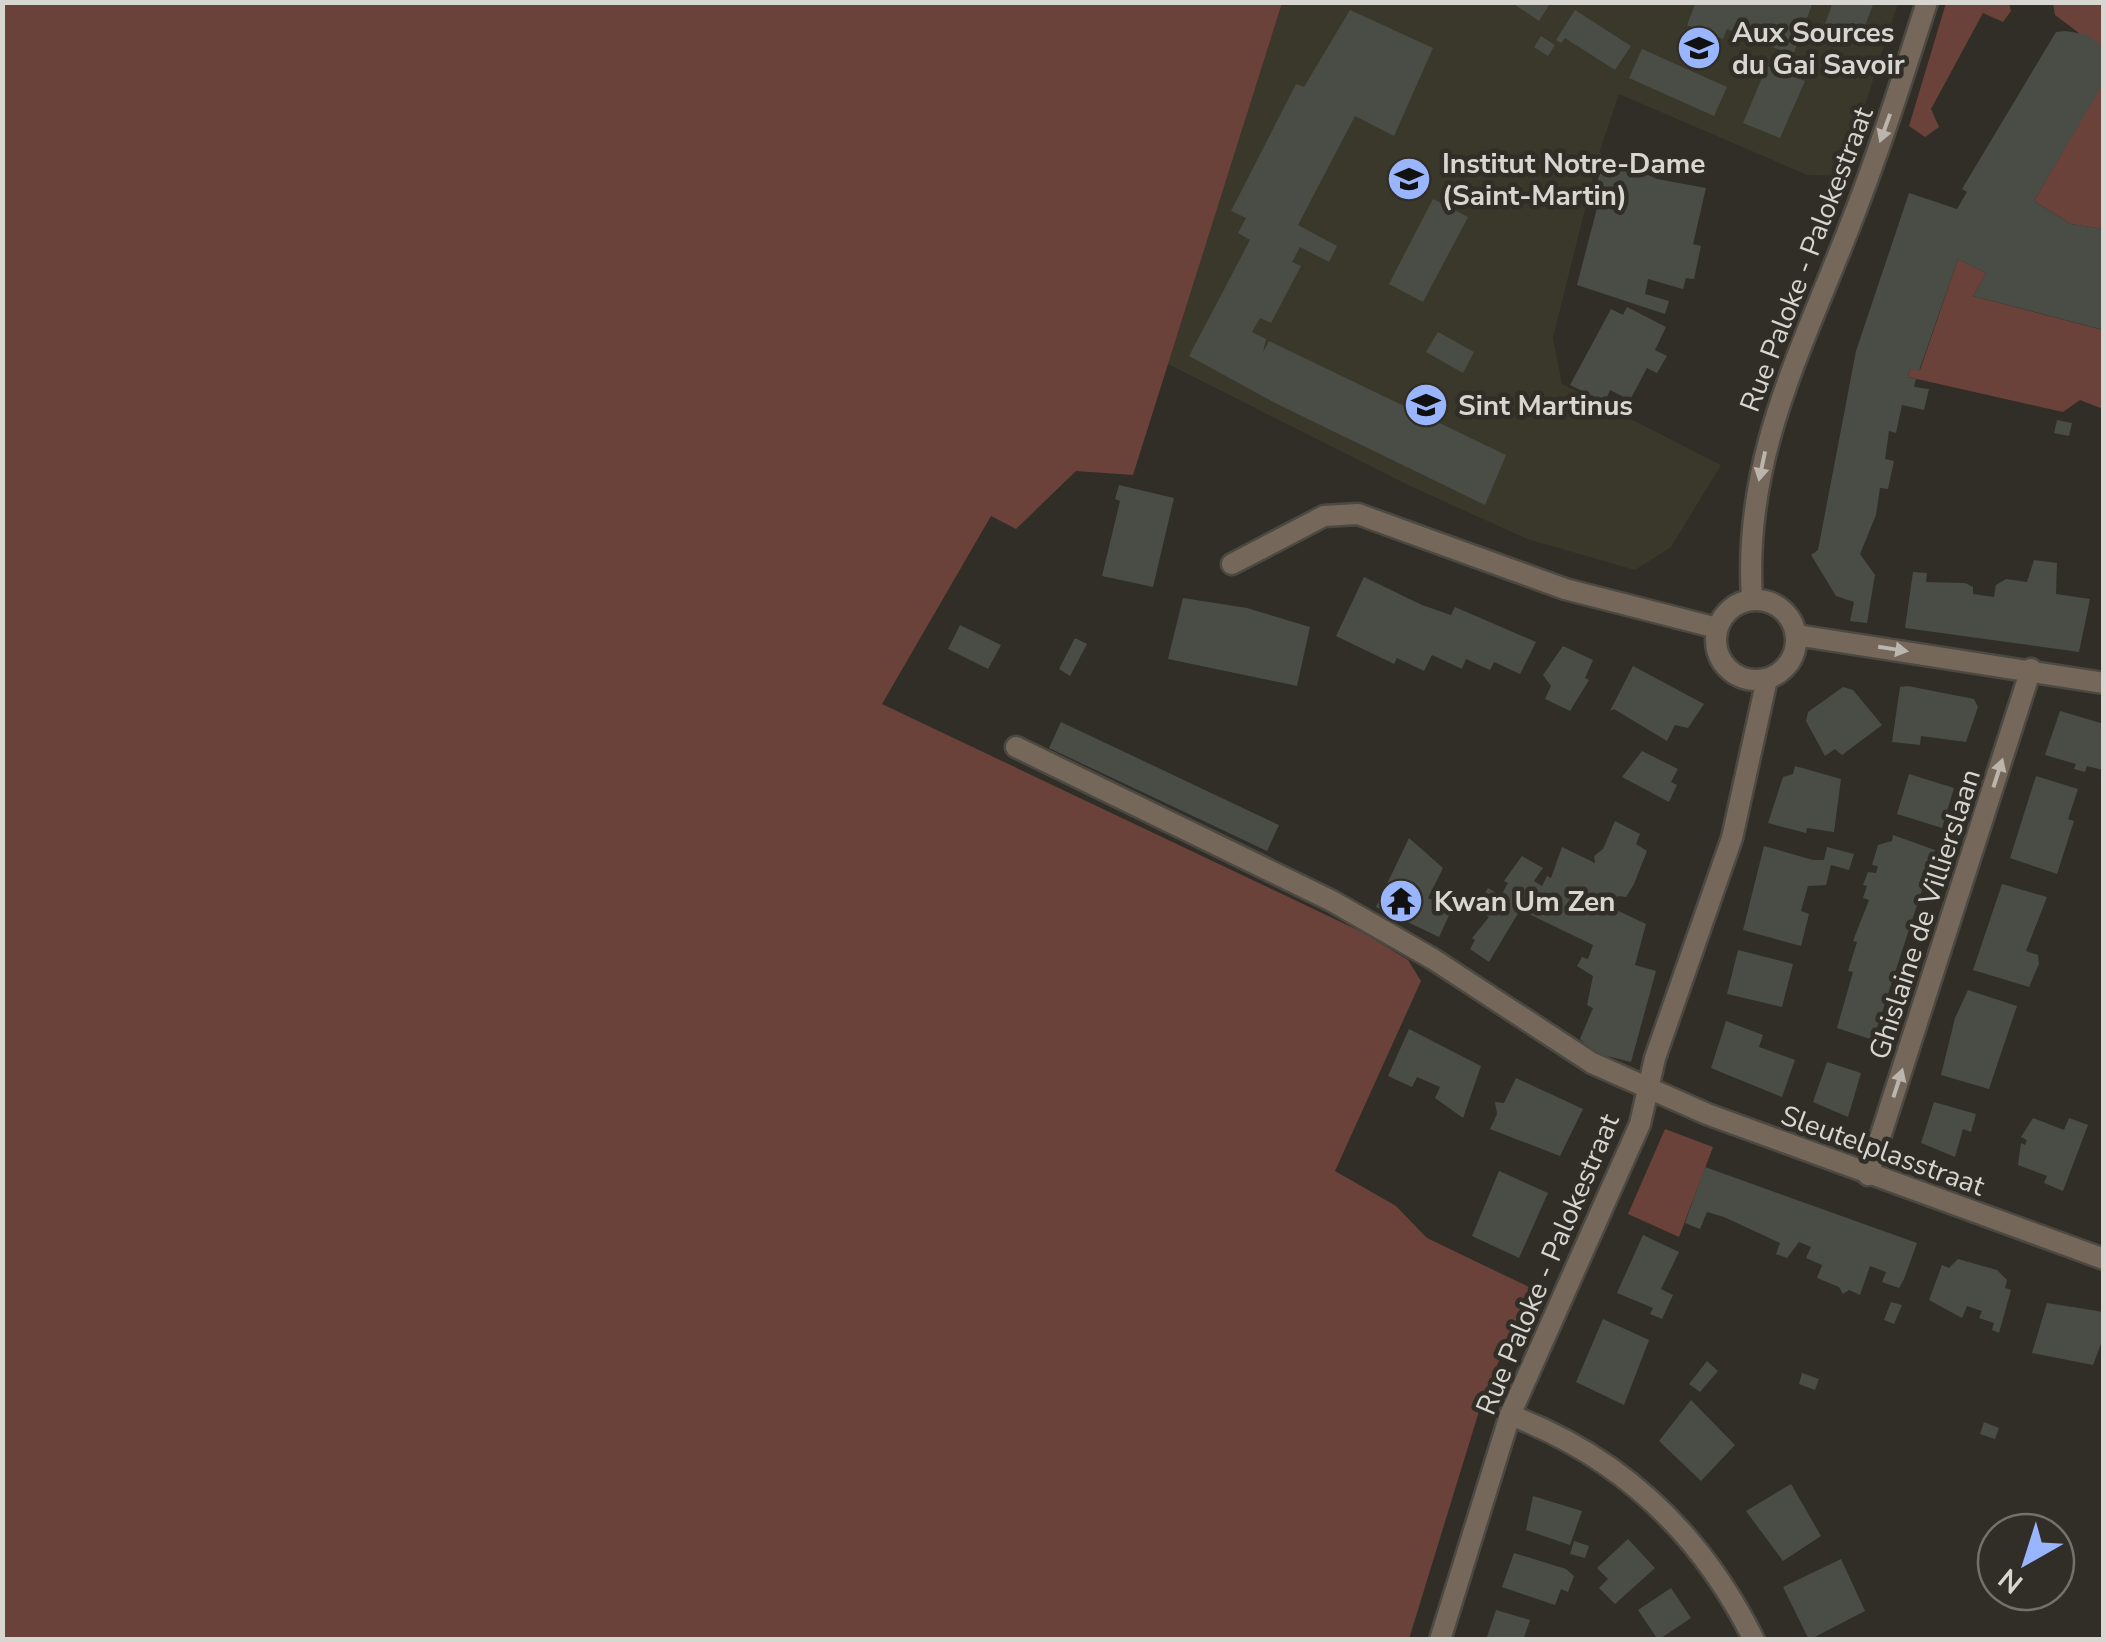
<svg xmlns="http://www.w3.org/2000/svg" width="2106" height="1642" font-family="'Nunito Sans',sans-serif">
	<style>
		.built { fill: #3a382a }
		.green { fill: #6a423a }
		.building { fill: #494d46 }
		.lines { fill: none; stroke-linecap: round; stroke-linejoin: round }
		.minor-casing { stroke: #4b4942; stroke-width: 25 }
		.minor { stroke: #756759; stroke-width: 20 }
		.oneway { fill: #bab5ad }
		.labels { text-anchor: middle; stroke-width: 9; stroke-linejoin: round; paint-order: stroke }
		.poi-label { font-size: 28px; font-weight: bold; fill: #d7d6d1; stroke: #302e27; text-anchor: start }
		.street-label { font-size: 28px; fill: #d7d6d1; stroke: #302e27 }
	</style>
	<rect width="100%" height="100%" fill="#302e27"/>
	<path class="built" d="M1282 3H1898L1842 176 1807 175 1619 94 1599 153 1553 338 1562 384 1721 465 1671 547 1635 570 1527 539 1408 485 1168 364Z"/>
	<g class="green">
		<path d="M3 2 1282 3 1133 475 1076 471 1016 529 991 516 882 704 1364 933 1408 960 1421 981 1335 1171 1396 1206 1427 1238 1531 1288 1484 1395 1409 1639H3Z"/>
		<path d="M1946 3H2009L2011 11 2003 22 1983 13 1931 109 1939 127 1925 137 1909 126Z"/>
		<path d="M2053 3H2103V51L2055 15Z"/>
		<path d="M2103 82V229L2071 224 2034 201Z"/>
		<path d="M1958 259 1986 273 1973 296 2103 330V409L2080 400 2063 412 1908 377 1910 369 1920 370Z"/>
		<path d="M1665 1129 1713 1147 1679 1237 1628 1214Z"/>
	</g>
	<g class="building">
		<path d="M1511 2H1551L1539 21Z"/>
		<path d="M1696 2H1813L1793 55 1727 29 1723 39 1687 25Z"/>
		<path d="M1833 2H1874L1860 39 1825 24Z"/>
		<path d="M1350 10 1433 48 1394 136 1355 116 1298 225 1337 246 1329 262 1300 247 1292 262 1301 266 1271 323 1260 318 1252 332 1266 339 1263 352 1269 341 1506 455 1485 505 1275 403 1189 356 1250 240 1238 233 1246 218 1231 211 1296 84 1304 87Z"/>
		<path d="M1575 10 1631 46 1615 70 1565 38 1561 43 1556 40Z"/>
		<path d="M2065 31 2085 34 2098 42 2104 51V82L2034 201 2071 224 2104 229V330L1973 296 1986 273 1958 259 1919 371 1910 369 1908 377 1916 379 1914 387 1929 389 1924 410 1902 405 1896 433 1889 431 1885 459 1894 461 1888 489 1880 488 1876 515 1860 554 1875 575 1867 623 1850 621 1854 602 1836 596 1811 555 1818 550 1856 351 1909 193 1957 209 1967 192 1962 189 2056 32Z"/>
		<path d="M1541 36 1555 45 1548 56 1534 47Z"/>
		<path d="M1642 49 1727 87 1714 116 1629 78Z"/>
		<path d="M1767 66 1805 81 1780 138 1743 123Z"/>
		<path d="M1599 153 1657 179 1706 188 1693 244 1701 246 1694 279 1686 278 1683 289 1648 279 1645 294 1669 301 1665 314 1577 285 1597 208Z"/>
		<path d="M1433 199 1468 217 1423 302 1389 284Z"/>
		<path d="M1627 307 1666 327 1655 350 1667 356 1657 373 1647 368 1630 400 1610 390 1605 402 1570 385 1611 309 1623 315Z"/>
		<path d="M1438 332 1474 352 1463 373 1426 352Z"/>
		<path d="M2057 420 2072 423 2069 436 2054 433Z"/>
		<path d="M1119 485 1174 498 1153 587 1102 576 1120 501 1115 499Z"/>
		<path d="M2034 560 2057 563 2056 594 2090 599 2079 652 1905 628 1913 572 1927 573 1926 582 1965 583 1973 587V594L1994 597 1996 585 2006 579 2027 582Z"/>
		<path d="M1364 577 1422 605 1451 615 1455 607 1536 642 1520 674 1494 662 1490 670 1466 659 1462 669 1432 655 1424 671 1397 658 1394 664 1336 636Z"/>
		<path d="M1183 598 1247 608 1310 627 1297 686 1168 659Z"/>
		<path d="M960 625 1001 645 988 669 948 649Z"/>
		<path d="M1075 638 1087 644 1070 676 1059 669Z"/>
		<path d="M1563 646 1593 660 1585 678 1589 680 1570 711 1545 699 1551 686 1543 675Z"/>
		<path d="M1633 666 1704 704 1688 728 1675 725 1667 741 1614 709 1610 711Z"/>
		<path d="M1908 686 1974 699 1978 707 1966 742 1921 736 1920 745 1892 742 1900 687Z"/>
		<path d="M1843 687 1853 690 1882 725 1842 755 1835 749 1825 756 1806 721 1808 712Z"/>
		<path d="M2060 711 2104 724 2103 770 2087 766 2085 772 2074 769 2076 764 2045 755Z"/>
		<path d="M1061 722 1279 825 1267 851 1049 748Z"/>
		<path d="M1642 751 1678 769 1671 782 1677 785 1669 802 1622 777Z"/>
		<path d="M1795 766 1841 779 1834 832 1807 828 1806 833 1768 823 1783 777 1793 774Z"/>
		<path d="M1909 774 1954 788 1942 828 1897 814Z"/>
		<path d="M2036 776 2078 789 2068 819 2074 821 2057 874 2010 858Z"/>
		<path d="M1615 821 1640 834 1636 844 1647 851 1634 884 1626 897 1618 896 1612 908 1646 924 1635 965 1656 971 1631 1062 1595 1053 1580 1039 1593 1008 1587 1005 1593 976 1577 966 1582 957 1588 959 1593 945 1529 914 1532 909 1523 905 1489 962 1470 949 1475 940 1472 938 1489 917 1475 909 1488 888 1501 896 1508 883 1504 881 1522 856 1543 868 1534 881 1542 886 1547 876 1551 878 1562 847 1595 863 1594 856 1603 849Z"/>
		<path d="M1893 835 1935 850 1873 1040 1837 1028 1853 972 1848 971 1857 942 1853 941 1869 900 1863 898 1867 886 1863 885 1868 872 1876 873 1878 866 1872 865 1878 845 1892 841Z"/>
		<path d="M1409 838 1443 868 1428 898 1452 909 1439 937 1376 907Z"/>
		<path d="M1764 846 1813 860H1824L1827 847 1854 854 1849 870 1831 865 1826 885 1808 886 1801 911 1809 914 1801 946 1743 930Z"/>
		<path d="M2002 884 2047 897 2026 951 2038 955 2039 964 2029 987 1973 970Z"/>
		<path d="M1738 950 1793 964 1782 1007 1727 994Z"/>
		<path d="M1968 990 2017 1006 1989 1089 1941 1075 1955 1018Z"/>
		<path d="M1726 1021 1763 1035 1759 1047 1795 1060 1782 1097 1711 1068Z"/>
		<path d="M1409 1029 1481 1066 1463 1118 1435 1098 1440 1087 1417 1077 1412 1087 1388 1076Z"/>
		<path d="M1827 1062 1861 1073 1848 1117 1813 1102Z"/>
		<path d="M1516 1078 1583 1109 1560 1156 1490 1129 1497 1114 1495 1102 1504 1103Z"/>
		<path d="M1934 1102 1976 1114 1971 1132 1963 1129 1955 1157 1921 1143Z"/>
		<path d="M2033 1118 2064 1130 2069 1118 2088 1125 2063 1191 2044 1183 2047 1176 2018 1165 2021 1143 2025 1145 2027 1140 2021 1137Z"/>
		<path d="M1705 1167 1917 1243 1904 1279 1899 1288 1882 1282 1886 1272 1870 1266 1860 1295 1849 1290 1843 1294 1839 1287 1817 1278 1822 1265 1806 1258 1811 1247 1799 1242 1787 1258 1776 1254 1780 1243 1724 1217 1707 1212 1700 1229 1685 1223Z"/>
		<path d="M1499 1171 1548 1193 1519 1258 1472 1236Z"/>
		<path d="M1643 1235 1679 1252 1661 1289 1673 1295 1662 1319 1650 1314 1653 1308 1617 1293Z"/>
		<path d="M1958 1259 1997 1270 2007 1280 2005 1288 2011 1290 1999 1333 1992 1330 1994 1323 1979 1318 1982 1311 1967 1306 1962 1318 1929 1300 1942 1265 1949 1268Z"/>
		<path d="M1891 1302 1902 1305 1894 1324 1884 1320Z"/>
		<path d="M2047 1303 2104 1312V1336L2093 1365 2032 1353Z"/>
		<path d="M1603 1319 1649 1340 1624 1405 1576 1382Z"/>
		<path d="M1707 1361 1718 1371 1700 1392 1689 1384Z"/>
		<path d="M1802 1373 1819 1379 1815 1390 1799 1384Z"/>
		<path d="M1691 1400 1735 1445 1701 1481 1659 1441Z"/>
		<path d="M1984 1422 1999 1428 1995 1439 1980 1434Z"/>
		<path d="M1791 1484 1821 1536 1783 1561 1746 1511Z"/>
		<path d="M1533 1496 1582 1511 1570 1545 1526 1530Z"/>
		<path d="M2034 1525 2062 1529 2059 1551 2056 1532H2033Z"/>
		<path d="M1628 1539 1655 1568 1615 1604 1599 1588 1608 1579 1597 1568Z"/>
		<path d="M1574 1541 1589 1546 1585 1558 1570 1554Z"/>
		<path d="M1514 1553 1566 1569 1574 1576 1568 1592 1561 1589 1555 1605 1502 1587Z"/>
		<path d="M1841 1559 1865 1611 1809 1640 1783 1587Z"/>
		<path d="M1671 1588 1691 1618 1658 1640 1638 1610Z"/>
		<path d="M1496 1610 1530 1620 1523 1640H1486Z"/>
	</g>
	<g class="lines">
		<g class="minor-casing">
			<g id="minor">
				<path d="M1232 564 1324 516 1358 514 1565 589 1717 628"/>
				<path d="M1752 599C1743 462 1798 357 1847 233 1877 158 1902 80 1927 2"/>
				<circle cx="1756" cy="640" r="40"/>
				<path d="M1796 635 2104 683"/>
				<path d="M1016 747 1332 901 1433 959 1592 1063 1707 1114 2104 1259"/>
				<path d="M1868 1175 2031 669"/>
				<path d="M1510 1415C1621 1457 1701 1533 1754 1640"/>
				<path d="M1440 1640 1510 1415 1640 1124 1655 1058 1732 838 1767 679"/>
			</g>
		</g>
		<use href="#minor" class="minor"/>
	</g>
	<defs><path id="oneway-solid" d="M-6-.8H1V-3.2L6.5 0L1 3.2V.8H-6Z" transform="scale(2.5)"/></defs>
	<g class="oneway">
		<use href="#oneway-solid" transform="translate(1885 128) rotate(110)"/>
		<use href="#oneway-solid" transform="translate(1762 466) rotate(102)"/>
		<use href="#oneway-solid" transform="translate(1893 649) rotate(9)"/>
		<use href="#oneway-solid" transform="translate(1998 773) rotate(-72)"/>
		<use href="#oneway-solid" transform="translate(1898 1083) rotate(-72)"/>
	</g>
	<defs>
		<g id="school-disc" transform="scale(2.25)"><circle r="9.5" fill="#99b5fd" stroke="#302e27"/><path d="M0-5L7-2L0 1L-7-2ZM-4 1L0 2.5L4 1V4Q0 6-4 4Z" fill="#111"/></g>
		<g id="temple-disc" transform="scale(2.25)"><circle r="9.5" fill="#99b5fd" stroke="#302e27"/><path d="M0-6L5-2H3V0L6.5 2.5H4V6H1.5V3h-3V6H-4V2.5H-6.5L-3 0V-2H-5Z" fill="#111"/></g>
	</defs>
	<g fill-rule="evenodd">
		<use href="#school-disc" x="1699" y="48"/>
		<use href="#school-disc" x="1409" y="179"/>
		<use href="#school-disc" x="1426" y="405"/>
		<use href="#temple-disc" x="1401" y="901"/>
	</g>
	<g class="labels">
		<g class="poi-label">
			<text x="1732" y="42">Aux Sources<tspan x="1732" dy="32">du Gai Savoir</tspan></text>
			<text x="1442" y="173">Institut Notre-Dame<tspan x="1442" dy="32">(Saint-Martin)</tspan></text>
			<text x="1458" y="415">Sint Martinus</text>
			<text x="1434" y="911">Kwan Um Zen</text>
		</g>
		<g class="street-label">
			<text transform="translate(1806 259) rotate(-69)" y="10">Rue Paloke - Palokestraat</text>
			<text transform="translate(1924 914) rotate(-72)" y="10">Ghislaine de Villierslaan</text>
			<text transform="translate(1883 1150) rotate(20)" y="10">Sleutelplasstraat</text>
			<text transform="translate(1547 1264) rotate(-67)" y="10">Rue Paloke - Palokestraat</text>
		</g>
	</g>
	<rect width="2106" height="1642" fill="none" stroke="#d7d6d1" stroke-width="10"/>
	<g transform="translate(2026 1562) rotate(219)"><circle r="48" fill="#302e27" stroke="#73716b" stroke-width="2.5"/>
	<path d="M0-8L18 38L0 25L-18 38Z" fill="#99b5fd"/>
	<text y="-15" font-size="28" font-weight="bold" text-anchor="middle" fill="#d7d6d1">N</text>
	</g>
</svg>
